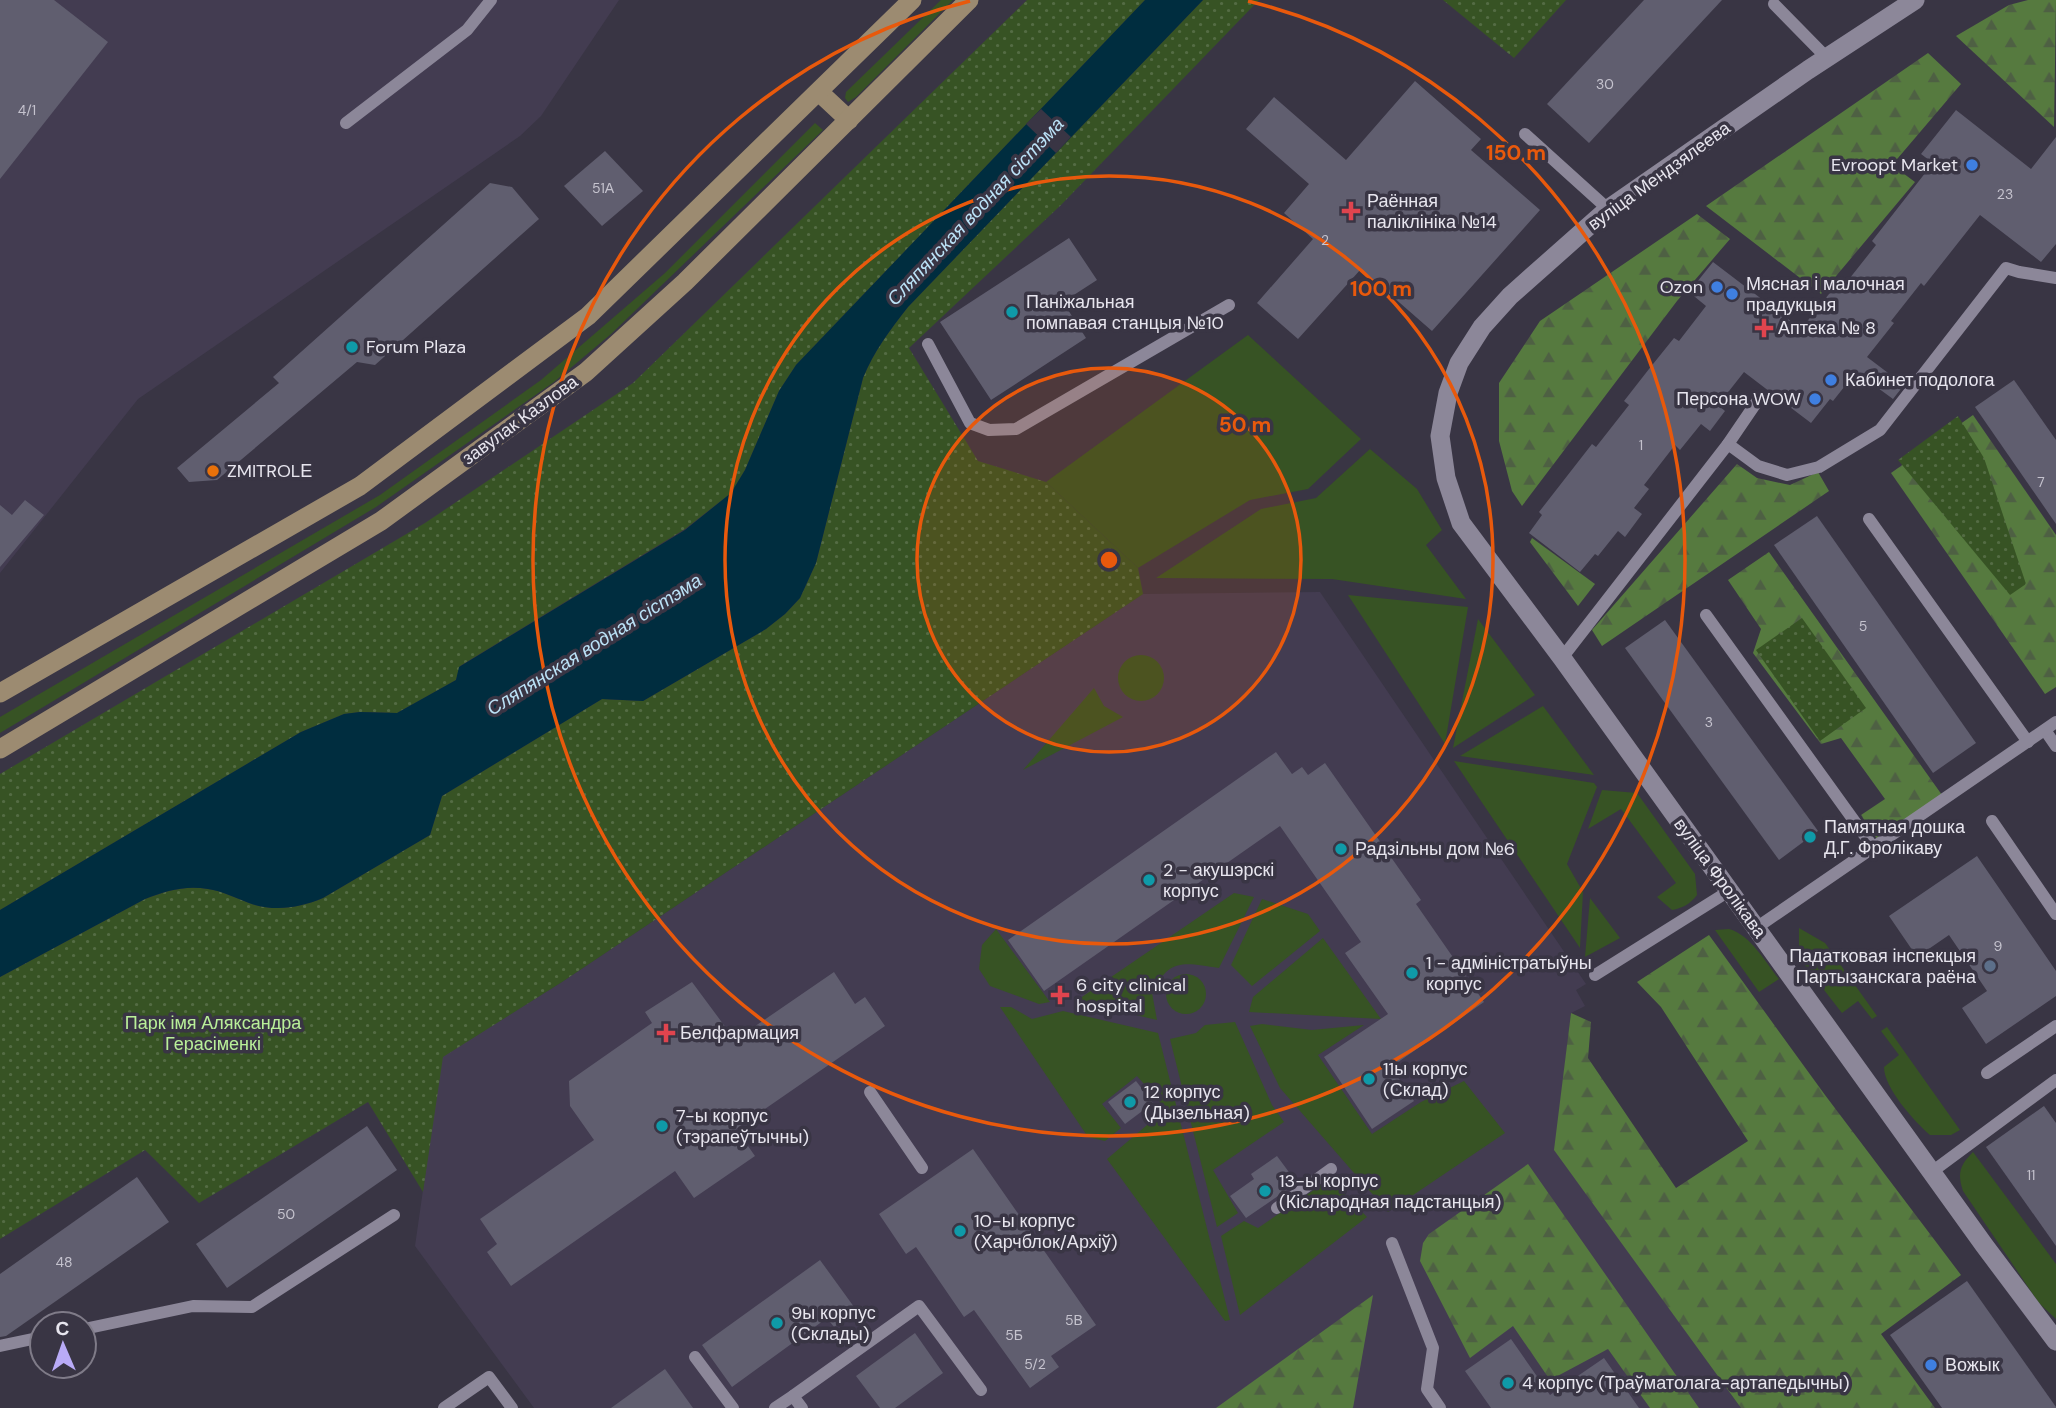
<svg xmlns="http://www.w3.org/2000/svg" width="2056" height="1408" font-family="'DM Sans',sans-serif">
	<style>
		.built { fill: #433c51 }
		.green { fill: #375324 }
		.forest { fill: url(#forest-firs) }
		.park { fill: url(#park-dots) }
		.water { fill: #002d3f }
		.pier { fill: #393544 }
		.building { fill: #605e6f }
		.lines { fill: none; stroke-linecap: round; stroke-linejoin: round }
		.service { stroke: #8c8799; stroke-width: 12 }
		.minor { stroke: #8c8799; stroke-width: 19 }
		.secondary { stroke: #9c8b71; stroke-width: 19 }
		.ring { fill: none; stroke: #e8590c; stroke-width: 3.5 }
		.shop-dot { fill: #3f7fe0; stroke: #393544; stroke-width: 2.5 }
		.health-dot { fill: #e0444e; stroke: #393544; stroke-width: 2.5 }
		.culture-dot { fill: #0f9aa8; stroke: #393544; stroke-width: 2.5 }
		.food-dot { fill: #e8710a; stroke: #393544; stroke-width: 2.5 }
		.service-dot { fill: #5c6f8a; stroke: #393544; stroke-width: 2.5 }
		.labels { text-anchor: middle; stroke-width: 7; stroke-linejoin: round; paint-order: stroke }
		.number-label { font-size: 14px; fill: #c5c3ce }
		.poi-label { font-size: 18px; fill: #e7e5ee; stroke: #393544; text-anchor: start }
		.street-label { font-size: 18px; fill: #e7e5ee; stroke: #393544 }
		.park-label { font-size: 18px; fill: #b9ef99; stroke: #393544 }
		.water-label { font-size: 19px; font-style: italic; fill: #bbe2f7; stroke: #393544 }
		.centre { fill: #e8590c; stroke: #393544; stroke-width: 3.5 }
		.ring-label { font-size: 21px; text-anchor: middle; font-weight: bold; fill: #e8590c; stroke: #393544; stroke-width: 7; stroke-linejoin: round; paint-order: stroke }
	</style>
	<defs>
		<pattern id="forest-firs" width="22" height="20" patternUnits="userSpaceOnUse" patternTransform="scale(1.75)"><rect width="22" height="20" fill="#567a3f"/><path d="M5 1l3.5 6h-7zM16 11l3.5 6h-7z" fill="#4e6043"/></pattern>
		<pattern id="park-dots" width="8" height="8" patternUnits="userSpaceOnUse" patternTransform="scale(1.75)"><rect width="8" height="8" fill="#375324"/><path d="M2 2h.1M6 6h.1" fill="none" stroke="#546c44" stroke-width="1.8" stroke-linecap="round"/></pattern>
	</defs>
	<rect width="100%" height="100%" fill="#393544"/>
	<g class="built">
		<path d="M0 0H619L541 116 520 136 138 399 0 573Z"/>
		<path d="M1320 592 1586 984 1576 990 1585 1006 1571 1013 1555 1150 1741 1408H534L415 1246 442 1057 562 982 1143 594Z"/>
	</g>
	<g class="green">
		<path d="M941 0H953L856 97 848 102 845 98 846 92Z"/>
		<path d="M815 123 823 130 611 334 554 382 376 507 0 733V717L380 495 541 380 665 273Z"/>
		<path d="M1248 335 1361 439 1308 489 1250 500 1138 568 1046 482Z"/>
		<path d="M1370 449 1417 489 1442 530 1426 545 1466 599 1332 579 1156 578 1261 509 1316 498Z"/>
		<path d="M1348 595 1468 607 1445 744Z"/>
		<path d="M1478 619 1535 695 1453 748Z"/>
		<circle cx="1141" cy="678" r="23"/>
		<path d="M1094 688 1104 706 1123 717 1023 770Z"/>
		<path d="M1543 706 1594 775 1460 756Z"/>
		<path d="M1454 761 1594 783 1597 787 1567 864 1583 892 1580 948Z"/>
		<path d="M1602 790 1637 793 1695 874 1697 895C1690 904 1683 908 1672 910L1657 897 1676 883 1621 809 1588 829Z"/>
		<path d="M1234 893 1254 897 1219 968C1185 963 1169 957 1152 993L1157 1020 1076 1001Z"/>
		<path d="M1590 898 1620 938 1585 957Z"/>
		<path d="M1262 899 1308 914 1320 931 1252 986 1231 965Z"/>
		<path d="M1799 928 1825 943 1877 1016 1872 1019 1858 1001 1842 1013 1803 963 1799 948Z"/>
		<path d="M996 929 1050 1002 1039 1004 990 986 979 969 982 945Z"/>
		<path d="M1729 929C1751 935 1765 962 1779 979L1759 992 1715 930Z"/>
		<path d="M1323 938 1381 1019 1249 1012 1253 997Z"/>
		<circle cx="1186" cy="994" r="20"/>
		<path d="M1000 1007H1011L1032 1019 1063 1011 1158 1033 1230 1320 1225 1321 1107 1159 1166 1109 1137 1076 1102 1104 1121 1128 1105 1141 1088 1137Z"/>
		<path d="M1235 1022 1272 1105 1284 1122 1213 1170 1238 1213 1217 1227 1170 1039 1196 1033 1205 1025Z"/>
		<path d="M1262 1024 1312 1030 1364 1025 1318 1055 1372 1134 1421 1102 1464 1081 1505 1133 1388 1212 1280 1088 1250 1026Z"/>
		<path d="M1887 1027 1960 1130 1951 1135H1930C1914 1121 1884 1088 1884 1067L1899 1055 1881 1031Z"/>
		<path d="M1973 1152 2056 1264V1319L2039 1303 1963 1191C1957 1173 1960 1165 1973 1152Z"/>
		<path d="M1330 1179 1367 1217 1240 1315 1221 1236 1244 1221 1258 1228Z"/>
	</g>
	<g class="forest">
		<path d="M2028 0H2056L2054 127 1956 36 2009 5Z"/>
		<path d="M1928 53 1961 84 1892 165 1915 182 1821 294 1706 206Z"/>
		<path d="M1697 214 1730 239 1677 301 1522 506 1512 491 1499 441V383L1540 321Z"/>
		<path d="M1973 415 2056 535V687L2045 694 1891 473Z"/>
		<path d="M1737 464 1757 478 1790 485 1818 472 1829 491 1602 646 1592 630Z"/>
		<path d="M1532 538 1595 584 1578 606 1530 542Z"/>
		<path d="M1769 552 1942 795 1877 839 1861 815 1885 799 1841 738 1821 744 1753 653 1761 629 1728 580Z"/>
		<path d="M1709 935 1825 1095 1961 1275 1881 1334 1935 1408H1741L1554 1150 1571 1013 1591 1022 1588 1058 1676 1188 1748 1141 1661 1007 1637 982Z"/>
		<path d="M1528 1164 1699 1408H1650L1608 1349 1550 1380 1513 1326 1470 1358 1420 1261 1423 1243 1429 1234Z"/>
		<path d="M1373 1295 1353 1408H1216Z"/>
	</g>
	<g class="park">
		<path d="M1027 0H1145L796 365 779 391 745 470 731 493 685 529 460 666 456 680 397 713 360 712 344 714 301 732 0 910V774L425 523 633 383Z"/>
		<path d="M1203 0H1259L1061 205 909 348 978 461 1046 482 1138 568 1143 594 562 982 443 1057 423 1192 368 1102 199 1203 145 1150 0 1239V977L145 899C166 891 185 885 208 889 222 891 236 898 249 903 274 912 299 908 323 898L430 835 442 796 602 699 643 701 766 629 785 614 800 598 816 563 863 378C874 351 890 330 908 307Z"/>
		<path d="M1443 0H1566L1514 58Z"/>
		<path d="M1958 416 1984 458 2026 584 2010 595 1898 460Z"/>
		<path d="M1802 618 1866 708 1820 741 1756 650Z"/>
	</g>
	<path class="water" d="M1145 0H1203L908 307C890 330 874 351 863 378L816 563 800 598 785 614 766 629 643 701 602 699 442 796 430 835 323 898C299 908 274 912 249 903 236 898 222 891 208 889 185 885 165 891 145 899L0 977V910L301 732 344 714 360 712 397 713 456 680 459 667 685 530 731 493 745 470 779 391 796 365Z"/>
	<path class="pier" d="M1041 109 1071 137 1056 153 1026 124Z"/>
	<g class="building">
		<path d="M0 0H54L108 42 0 179Z"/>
		<path d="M1644 0H1722L1589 143 1547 104Z"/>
		<path d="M1415 81 1481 139 1471 150 1540 210 1432 331 1361 269 1298 339 1257 303 1313 239 1284 213 1309 184 1246 129 1274 97 1346 160Z"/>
		<path d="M1956 110 2031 169 2056 137V244L2041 262 1980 215 1924 286 1921 283 1891 321 1894 323 1867 357 1904 385 1893 399 1856 372 1833 401 1830 399 1811 423 1744 372 1718 405 1725 411 1710 431 1701 424 1680 450 1675 445 1644 485 1649 489 1634 508 1642 514 1625 537 1618 531 1598 556 1595 554 1580 572 1529 533 1542 515 1539 512 1592 444 1596 447 1629 405 1624 401 1649 369 1674 338 1679 341 1706 306 1689 292 1713 262 1801 329 1837 284 1842 288 1876 245 1872 241 1933 163 1921 154Z"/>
		<path d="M605 151 643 191 602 226 564 186Z"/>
		<path d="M490 183 512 187 539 219 375 365 357 362 217 480 189 482 177 468 279 383 273 377Z"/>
		<path d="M1069 238 1097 280 1063 302 1086 338 991 400 940 322Z"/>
		<path d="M2014 380 2056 440V524L1975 407Z"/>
		<path d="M25 500 44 515 0 567V505L12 515Z"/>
		<path d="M1817 516 1976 743 1933 773 1774 545Z"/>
		<path d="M1665 620 1818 831 1779 860 1625 648Z"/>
		<path d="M1276 752 1292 774 1302 767 1308 775 1325 763 1421 900 1416 904 1484 1002 1391 1067 1414 1101 1372 1129 1324 1057 1388 1014 1345 953 1361 942 1280 826 1044 991 1008 940Z"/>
		<path d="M1977 856 2056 971V996L1986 1044 1962 1008 1987 991 1949 935 1917 957 1889 916Z"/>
		<path d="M834 972 855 1004 865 997 885 1026 736 1129 755 1156 694 1198 675 1171 511 1286 487 1252 497 1244 480 1219 594 1140 570 1106 569 1081 652 1023 645 1012 692 982 735 1040Z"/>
		<path d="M1136 1081 1153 1103 1125 1124 1108 1102Z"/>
		<path d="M2044 1106 2056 1123V1246L1986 1147Z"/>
		<path d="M367 1126 397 1170 227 1288 196 1244Z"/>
		<path d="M973 1149 1096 1325 1051 1356 1059 1367 1030 1388 974 1310 964 1317 916 1247 906 1254 879 1214Z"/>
		<path d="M1277 1156 1297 1183 1246 1218 1230 1196 1254 1179 1251 1174Z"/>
		<path d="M137 1177 169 1222 6 1336 0 1337V1274Z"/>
		<path d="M820 1260 857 1311 834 1327 827 1318 732 1387 702 1345Z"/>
		<path d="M1967 1281 2056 1407V1408H1942L1890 1335Z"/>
		<path d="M915 1333 943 1373 895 1408H880L856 1376Z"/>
		<path d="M1511 1339 1550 1395 1604 1358 1639 1408H1491L1465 1371Z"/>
		<path d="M665 1369 693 1408H611Z"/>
	</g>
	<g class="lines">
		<g class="service">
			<path d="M1774 4 1826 57"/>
			<path d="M346 123 467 30 491 0"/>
			<path d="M1525 134 1608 209"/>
			<path d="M928 344 970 423 989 430 1016 429 1229 305"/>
			<path d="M1728 444 1758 400"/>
			<path d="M1869 519 2028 742"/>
			<path d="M1706 615 1873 847"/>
			<path d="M1562 658 1728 444 1758 466 1787 475 1819 467 1880 430 2006 268 2019 272 2056 278"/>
			<path d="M2045 730 2056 746"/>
			<path d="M1992 821 2056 914"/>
			<path d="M1756 928 2056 722"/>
			<path d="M1595 975 1729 891"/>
			<path d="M1987 1073 2056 1026"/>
			<path d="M870 1092 922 1168"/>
			<path d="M1933 1171 2056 1080"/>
			<path d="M1277 1208 1331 1169"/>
			<path d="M1392 1243 1433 1348 1427 1389 1440 1408"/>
			<path d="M84 1329 193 1306 252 1307 394 1215"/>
			<path d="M0 1346 42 1337"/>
			<path d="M695 1357 733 1408"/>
			<path d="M444 1408 489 1377 512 1408"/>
			<path d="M775 1408 793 1396"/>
			<path d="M802 1408 793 1396 919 1306 981 1390"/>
		</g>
		<path class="minor" d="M1915 0 1808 70 1608 209 1510 296 1482 327 1459 363 1448 393 1440 436 1446 478 1461 523 1562 658 1984 1245 2056 1341"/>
		<g class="secondary">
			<path d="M819 92 849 120"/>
			<path d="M0 693 360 486 588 316 912 0"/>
			<path d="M0 749 381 521 586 372 685 282 969 0"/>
		</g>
	</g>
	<circle cx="1109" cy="560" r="192" fill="#e8590c" fill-opacity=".12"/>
	<g class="ring">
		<circle cx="1109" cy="560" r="192"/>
		<circle cx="1109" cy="560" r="384"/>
		<path d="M1248 1A576 576 0 1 1 970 1"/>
	</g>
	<g class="shop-dot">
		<circle cx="1972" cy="165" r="7"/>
		<circle cx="1717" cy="287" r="7"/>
		<circle cx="1732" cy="294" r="7"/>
		<circle cx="1831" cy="380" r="7"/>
		<circle cx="1815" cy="399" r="7"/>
		<circle cx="1931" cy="1365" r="7"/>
	</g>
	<g class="health-dot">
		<path d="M1347.5 200.5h7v7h7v7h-7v7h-7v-7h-7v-7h7z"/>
		<path d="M1760.5 317.5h7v7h7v7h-7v7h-7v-7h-7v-7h7z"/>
		<path d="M1056.5 984.5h7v7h7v7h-7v7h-7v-7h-7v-7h7z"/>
		<path d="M662.5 1022.5h7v7h7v7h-7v7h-7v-7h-7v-7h7z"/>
	</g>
	<g class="culture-dot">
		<circle cx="1012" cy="312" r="7"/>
		<circle cx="352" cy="347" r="7"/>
		<circle cx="1810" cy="837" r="7"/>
		<circle cx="1341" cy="849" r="7"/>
		<circle cx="1149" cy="880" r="7"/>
		<circle cx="1412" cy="973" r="7"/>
		<circle cx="1369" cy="1079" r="7"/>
		<circle cx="1130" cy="1102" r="7"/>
		<circle cx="662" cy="1126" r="7"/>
		<circle cx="1265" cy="1191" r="7"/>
		<circle cx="960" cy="1231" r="7"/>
		<circle cx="777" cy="1323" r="7"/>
		<circle cx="1508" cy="1383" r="7"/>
	</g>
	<circle class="food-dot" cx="213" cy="471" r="7"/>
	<circle class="service-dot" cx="1990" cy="966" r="7"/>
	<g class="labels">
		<g class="number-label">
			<text x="1605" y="89">30</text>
			<text x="27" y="115">4/1</text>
			<text x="603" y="193">51А</text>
			<text x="2005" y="199">23</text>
			<text x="1325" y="245">2</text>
			<text x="1641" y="450">1</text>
			<text x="2041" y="487">7</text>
			<text x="1863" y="631">5</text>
			<text x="1709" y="727">3</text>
			<text x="1998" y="951">9</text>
			<text x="2031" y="1180">11</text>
			<text x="286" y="1219">50</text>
			<text x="64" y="1267">48</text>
			<text x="1074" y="1325">5В</text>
			<text x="1014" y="1340">5Б</text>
			<text x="1035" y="1369">5/2</text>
		</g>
		<g class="poi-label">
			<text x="1958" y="171" text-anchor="end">Evroopt Market</text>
			<text x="1367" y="207">Раённая<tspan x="1367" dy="21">паліклініка №14</tspan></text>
			<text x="1746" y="290">Мясная і малочная<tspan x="1746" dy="21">прадукцыя</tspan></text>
			<text x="1703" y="293" text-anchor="end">Ozon</text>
			<text x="1026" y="308">Паніжальная<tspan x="1026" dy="21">помпавая станцыя №10</tspan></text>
			<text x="1778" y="334">Аптека № 8</text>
			<text x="366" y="353">Forum Plaza</text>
			<text x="1845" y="386">Кабинет подолога</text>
			<text x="1801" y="405" text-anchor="end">Персона WOW</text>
			<text x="227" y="477">ZMITROLЕ</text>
			<text x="1824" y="833">Памятная дошка<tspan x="1824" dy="21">Д.Г. Фролікаву</tspan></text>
			<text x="1355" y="855">Радзільны дом №6</text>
			<text x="1163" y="876">2 - акушэрскі<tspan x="1163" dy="21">корпус</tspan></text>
			<text x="1976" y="962" text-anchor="end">Падатковая інспекцыя<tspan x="1976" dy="21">Партызанскага раёна</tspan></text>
			<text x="1426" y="969">1 - адміністратыўны<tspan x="1426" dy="21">корпус</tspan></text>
			<text x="1076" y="991">6 city clinical<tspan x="1076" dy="21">hospital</tspan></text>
			<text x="680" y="1039">Белфармация</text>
			<text x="1383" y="1075">11ы корпус<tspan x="1383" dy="21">(Склад)</tspan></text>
			<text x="1144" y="1098">12 корпус<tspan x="1144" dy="21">(Дызельная)</tspan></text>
			<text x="676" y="1122">7-ы корпус<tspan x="676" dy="21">(тэрапеўтычны)</tspan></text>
			<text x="1279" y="1187">13-ы корпус<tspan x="1279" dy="21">(Кіслародная падстанцыя)</tspan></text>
			<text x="974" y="1227">10-ы корпус<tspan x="974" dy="21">(Харчблок/Архіў)</tspan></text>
			<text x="791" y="1319">9ы корпус<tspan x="791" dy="21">(Склады)</tspan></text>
			<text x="1945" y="1371">Вожык</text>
			<text x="1522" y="1389">4 корпус (Траўматолага-артапедычны)</text>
		</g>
		<g class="street-label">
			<text transform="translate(1659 176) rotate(-36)" y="6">вуліца Мендзялеева</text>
			<text transform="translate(520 420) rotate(-36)" y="6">завулак Казлова</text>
			<text transform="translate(1720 878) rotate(54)" y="6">вуліца Фролікава</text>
		</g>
		<g class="park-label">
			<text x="213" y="1029">Парк імя Аляксандра<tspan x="213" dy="21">Герасіменкі</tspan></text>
		</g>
		<g class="water-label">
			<text transform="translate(975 211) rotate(-47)" y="7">Сляпянская водная сістэма</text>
			<text transform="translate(594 644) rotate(-32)" y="7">Сляпянская водная сістэма</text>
		</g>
	</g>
	<circle cx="1109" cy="560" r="10" class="centre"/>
	<g class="ring-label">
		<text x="1516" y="160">150 m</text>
		<text x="1381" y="296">100 m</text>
		<text x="1245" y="432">50 m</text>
	</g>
	<g transform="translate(63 1345) rotate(358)"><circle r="33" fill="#393544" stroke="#7f7b88" stroke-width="2"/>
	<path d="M0-5L12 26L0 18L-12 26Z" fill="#b9abf7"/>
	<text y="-10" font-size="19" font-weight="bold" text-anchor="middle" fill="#e7e5ee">С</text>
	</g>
</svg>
